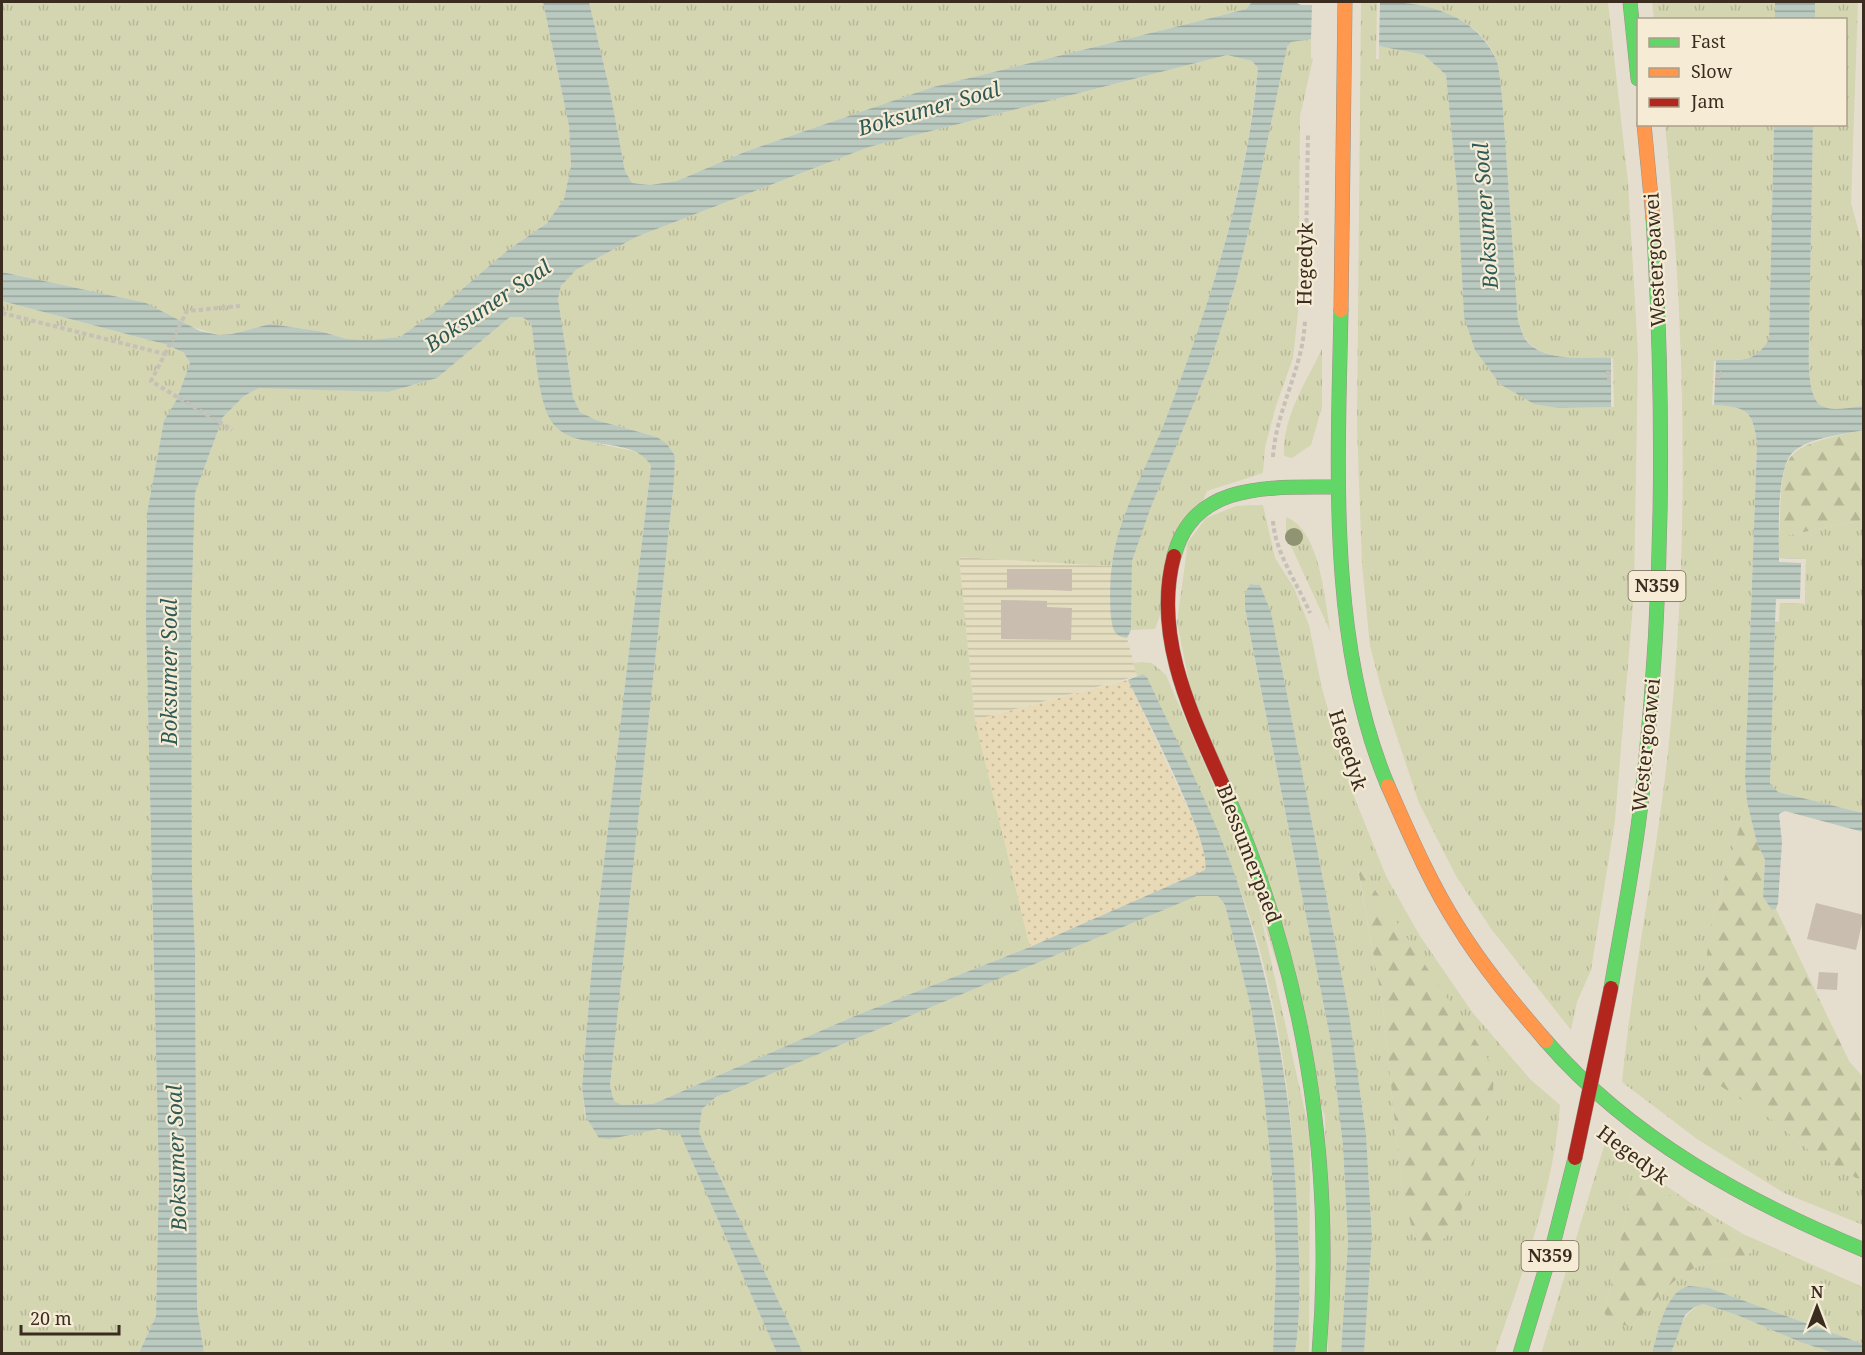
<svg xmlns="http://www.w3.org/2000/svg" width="1865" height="1355" font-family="'Noto Serif',serif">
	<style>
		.farmland { fill: url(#farmland-rules) }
		.grass { fill: url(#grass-tufts); fill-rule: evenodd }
		.forest { fill: url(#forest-firs) }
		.sand { fill: url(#sand-dots) }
		.water { fill: url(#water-rules) }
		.pier { fill: #e5decf }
		.building { fill: #c9bdb0 }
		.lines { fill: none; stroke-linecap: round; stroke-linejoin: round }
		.fast-casing { stroke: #9a9388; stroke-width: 15 }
		.slow-casing { stroke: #9a9388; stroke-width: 15 }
		.jam-casing { stroke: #9a9388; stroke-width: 15 }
		.path { stroke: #c6c0b7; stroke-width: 4; stroke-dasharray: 4.5 3; stroke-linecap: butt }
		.fast { stroke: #63d668; stroke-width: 14 }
		.slow { stroke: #ff974d; stroke-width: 14 }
		.jam { stroke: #b3261e; stroke-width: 14 }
		.jam-bridge-casing { stroke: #90897e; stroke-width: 15; stroke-linecap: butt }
		.jam-bridge { stroke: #b3261e; stroke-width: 14 }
		.tree { fill: #909472 }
		.labels { text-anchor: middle; stroke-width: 4.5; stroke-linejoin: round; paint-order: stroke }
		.shield { fill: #f6ecd5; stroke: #726656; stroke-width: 1.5 }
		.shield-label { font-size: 18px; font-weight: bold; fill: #3a2c1f }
		.street-label { font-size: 20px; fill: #3a2c1f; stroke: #f6ecd5 }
		.water-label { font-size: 21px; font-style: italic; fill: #2e5a57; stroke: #f6ecd5 }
	</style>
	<defs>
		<pattern id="farmland-rules" width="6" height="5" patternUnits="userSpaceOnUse" patternTransform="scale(1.5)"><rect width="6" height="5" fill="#e4ddbf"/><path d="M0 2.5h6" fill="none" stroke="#c4bea4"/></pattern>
		<pattern id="grass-tufts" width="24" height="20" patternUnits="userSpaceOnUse" patternTransform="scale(1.5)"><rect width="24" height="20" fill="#d4d5b1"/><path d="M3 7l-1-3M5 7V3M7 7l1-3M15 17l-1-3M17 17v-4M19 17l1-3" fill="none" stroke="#b7b798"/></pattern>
		<pattern id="forest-firs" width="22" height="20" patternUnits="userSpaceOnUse" patternTransform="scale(1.5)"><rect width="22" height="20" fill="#d4d5b1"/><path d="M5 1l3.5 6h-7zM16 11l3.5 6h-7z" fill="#b7b798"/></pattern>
		<pattern id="sand-dots" width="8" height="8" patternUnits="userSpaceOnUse" patternTransform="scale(1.5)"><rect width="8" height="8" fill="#e8dab6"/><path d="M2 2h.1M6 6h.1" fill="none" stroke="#c8bb9c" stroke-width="1.8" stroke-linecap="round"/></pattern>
		<pattern id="water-rules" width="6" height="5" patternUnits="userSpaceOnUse" patternTransform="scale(1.5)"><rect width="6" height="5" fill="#bacac0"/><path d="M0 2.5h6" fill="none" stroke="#98a49b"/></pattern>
	</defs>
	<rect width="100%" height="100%" fill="#e5decf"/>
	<path class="farmland" d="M959 557 1111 566 1114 630 1119 636 1127 638 1137 676 975 720Z"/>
	<g class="grass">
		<path d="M2 2H543L569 126 571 166 564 199 547 223 508 250 440 308 400 337 369 340 347 339 319 331 270 324 232 334 219 335 27 277 2 272Z"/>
		<path d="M589 2H1252L1246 9 1219 16 933 87 747 151 677 181 650 185 632 183 625 171 610 91Z"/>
		<path d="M1361 2H1377L1376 59H1379V46L1424 55 1446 75 1458 199 1464 317 1559 408 1614 407 1613 358C1587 357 1544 363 1526 339 1522 334 1520 326 1518 321L1502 96C1500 84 1500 70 1496 59 1480 18 1436 8 1397 2H1608L1628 182 1638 354 1634 593 1615 820 1591 970 1577 1002 1571 1030 1492 930 1456 876 1419 803 1382 692 1370 646 1362 565 1357 426Z"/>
		<path d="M1652 2H1775V19H1654Z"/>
		<path d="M1815 2H1858L1851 203 1863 247V406C1851 407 1833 412 1822 406 1806 398 1809 355 1809 339L1813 125 1846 124V20L1815 19Z"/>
		<path d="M1301 39H1311V58L1313 59 1300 116 1298 313 1293 358 1276 406 1265 447 1263 473 1207 491 1155 629 1131 630 1132 561 1151 507 1208 369 1235 286 1250 225 1287 47 1290 42Z"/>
		<path d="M1227 55 1252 61 1258 68C1246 186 1212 298 1171 408 1151 461 1123 511 1111 566L959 557 975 720 1030 947 857 1015 653 1104 622 1105 614 1101 610 1086 674 481 675 456 657 437 596 420 580 412 573 397 558 299 561 286 576 270 636 237 869 147Z"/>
		<path d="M1665 125H1774L1769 339C1754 365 1741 358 1714 361L1712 405C1744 407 1753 409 1757 443L1745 777 1747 802 1712 920 1775 1122 1809 1150 1856 1178 1863 1179V1225L1784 1193 1697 1139 1622 1082C1633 971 1656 862 1668 752 1690 544 1686 332 1665 125Z"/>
		<path d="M2 301 168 345 184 353 190 363 177 399 164 422 147 513 146 623 159 1180 156 1316 139 1353H2Z"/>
		<path d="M510 317H522L531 323 544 401 576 439 633 451 647 458 651 466 592 963 582 1088 585 1117 644 1131 667 1129 680 1134 777 1353H204L197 1308 195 951 192 884 191 619 195 493 223 417 244 396 259 388 289 387 390 392 437 378Z"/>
		<path d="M1322 349V407L1311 445 1292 458 1284 456C1282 418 1306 382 1322 349Z"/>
		<path d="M1263 505 1275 558 1294 588 1309 625 1322 689 1353 794 1386 876 1420 936 1472 1012 1531 1080 1560 1105C1554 1190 1522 1274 1495 1353H1364L1372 1237 1366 1134 1349 1013 1271 612 1260 585 1250 584 1245 593V610L1331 1042 1343 1146 1348 1242 1341 1353H1328L1325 1117 1190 687 1177 622 1188 542 1206 518 1236 506ZM1357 865 1457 1226 1414 1236 1402 1190 1383 1008Z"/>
		<path d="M1286 517C1321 531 1324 599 1331 633L1286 535Z"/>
		<path d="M1863 520V813L1778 792 1770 785 1775 622H1779L1780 603H1805L1779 558V537Z"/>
		<path d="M1141 662 1152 663 1166 675 1251 872 1310 1134 1309 1353H1295C1302 1307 1299 1256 1297 1209 1292 1101 1278 991 1240 889 1213 817 1180 747 1147 677L1143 674 1137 676 1133 663Z"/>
		<path d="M1209 894 1218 896 1225 905 1251 1008 1263 1084 1273 1185 1276 1266 1273 1353H803L705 1146 699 1132 702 1109 716 1097 1197 896Z"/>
		<path d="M1605 1143 1688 1201 1743 1234 1863 1287V1344L1709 1288 1689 1286 1671 1299 1652 1353 1541 1354ZM1647 1182 1743 1237 1752 1252C1735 1262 1720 1259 1702 1265 1672 1276 1653 1302 1633 1326L1603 1310 1612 1282 1630 1195Z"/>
		<path d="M1703 1304 1737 1315 1800 1342 1834 1353 1671 1354C1678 1333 1681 1312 1703 1304Z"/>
	</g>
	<g class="forest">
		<path d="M1863 430V520L1779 537C1784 451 1775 449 1863 430Z"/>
		<path d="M1747 802 1757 843 1765 860 1763 897 1772 910 1776 909 1849 1061 1863 1077V1179L1856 1178 1809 1150 1775 1122 1701 1073 1697 1024 1712 920Z"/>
		<path d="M1357 863 1494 1068 1493 1091 1457 1226 1445 1238 1431 1244 1420 1242 1414 1236 1402 1190 1383 1008Z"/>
		<path d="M1647 1182 1743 1237 1752 1252C1735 1262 1720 1259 1702 1265 1672 1276 1653 1302 1633 1326L1612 1324 1603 1310 1612 1282 1630 1195Z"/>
	</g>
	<path class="sand" d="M1128 680 1194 822 1207 860 1205 870 1030 947 975 720Z"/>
	<g class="water">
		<path d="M543 2H589L610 91 625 171 632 183 650 185 677 181 747 151 933 87 1219 16 1246 9 1252 2H1295L1301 5H1312L1311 39 1291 42 1287 47 1250 225 1235 286 1208 369 1151 507 1132 561 1131 630 1127 638C1122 637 1118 636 1115 632 1108 622 1110 577 1112 564 1119 511 1151 461 1169 411 1211 300 1247 187 1258 68L1252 61 1227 55 869 147 636 237 576 270 561 286 558 299 573 397 580 412 596 420 657 437 667 444 675 456 674 481 610 1086 614 1101 622 1105 653 1104 857 1015 1030 947 1205 870C1213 844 1143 712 1128 680L1143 674 1147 677C1180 748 1217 819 1241 893 1275 998 1292 1099 1297 1209 1299 1256 1302 1307 1295 1353H1273L1276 1266 1273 1185 1263 1084 1251 1008 1225 905 1218 896H1197L716 1097 702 1109 699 1132 705 1146 803 1353H777L680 1134 659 1129 610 1139 599 1138 586 1117 582 1088 592 963 651 466C634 433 570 455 550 419 537 395 536 351 531 323L522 317H510L437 378 389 392 259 388 244 396 223 417 195 493 191 619 192 884 195 951 197 1308 204 1353H139L156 1316 159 1180 146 623 147 513 164 421 177 399 190 363 184 353 168 345 2 301V272L146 303 200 331 219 335 232 334 270 324 319 331 347 339 369 340 400 337 440 308 508 250 547 223 564 199 571 166 569 126Z"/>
		<path d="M1380 2C1424 1 1476 14 1496 59 1500 69 1500 84 1502 96L1518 321C1520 326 1522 334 1525 339 1543 363 1585 357 1611 358V407L1559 408 1534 404 1500 384 1475 350 1464 317 1458 199 1446 75 1424 55 1379 46Z"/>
		<rect x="1775" y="2" width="40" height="17"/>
		<path d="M1774 125H1813L1809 339C1809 354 1806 398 1822 406 1833 412 1851 407 1863 406V430C1842 435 1810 437 1793 452 1776 468 1779 535 1779 558L1806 559 1805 604 1780 603 1779 622 1775 623 1770 784 1778 792 1863 813V832L1785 811 1779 814 1782 842 1778 903 1776 909 1772 910 1763 897 1765 860 1757 843 1747 802 1745 778 1757 443C1753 410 1746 407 1714 405L1716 360C1742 360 1755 363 1769 339Z"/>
		<path d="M1250 584 1260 585 1271 612 1349 1013 1366 1134 1372 1237 1364 1353H1341L1348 1242 1343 1146 1331 1042 1245 609V593Z"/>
		<path d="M1689 1286 1709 1288 1863 1344V1353H1834L1800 1342 1737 1315 1703 1304 1693 1308 1685 1315 1671 1353H1652C1659 1332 1664 1292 1689 1286Z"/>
	</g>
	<path class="pier" d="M1779 558 1806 559 1805 604 1780 603 1779 622H1775L1776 599H1800L1801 563 1779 562Z"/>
	<g class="building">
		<path d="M1007 569H1072V591L1007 588Z"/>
		<path d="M1001 600 1047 601V607L1072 608 1071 640 1001 639Z"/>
		<path d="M1816 903 1864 915 1856 950 1807 939Z"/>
		<path d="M1819 972 1838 973 1837 990 1817 989Z"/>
	</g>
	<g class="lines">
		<g class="fast-casing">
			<g id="fast">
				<path d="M1630 2 1638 79"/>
				<path d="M1341 310C1338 463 1327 642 1388 786"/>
				<path d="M1174 556C1194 479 1275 488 1338 487"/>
				<path d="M1225 790C1304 969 1335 1160 1319 1354"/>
				<path d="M1611 988C1622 924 1635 860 1642 795 1664 603 1665 411 1653 218"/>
				<path d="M1546 1041C1631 1139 1746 1201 1864 1250"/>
				<path d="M1520 1354 1554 1241 1575 1158"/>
			</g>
		</g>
		<g class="slow-casing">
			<g id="slow">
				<path d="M1644 124 1653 218"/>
				<path d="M1341 310 1345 2"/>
				<path d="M1388 786C1409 833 1429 881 1457 925 1483 967 1514 1004 1546 1041"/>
			</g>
		</g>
		<g class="jam-casing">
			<path id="jam" d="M1174 556C1152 638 1193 717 1225 790"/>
		</g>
		<g class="path">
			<path d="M1305 305 1308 133"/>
			<path d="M2 313 165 354 151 381 232 430"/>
			<path d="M165 354 187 311 240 306"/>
			<path d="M1606 373H1609V383H1611"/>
			<path d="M1715 383H1718V373H1721"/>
			<path d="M1273 457C1276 409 1304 367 1305 319"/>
			<path d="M1273 521C1275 553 1298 584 1310 613"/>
		</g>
		<use href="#fast" class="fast"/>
		<use href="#slow" class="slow"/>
		<use href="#jam" class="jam"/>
		<g class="jam-bridge-casing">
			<path id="jam-bridge" d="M1575 1158 1611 988"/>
		</g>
		<use href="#jam-bridge" class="jam-bridge"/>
	</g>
	<circle class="tree" cx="1294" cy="537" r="9"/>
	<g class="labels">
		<g class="shield">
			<rect x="1628.5" y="571" width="57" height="30" rx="4.5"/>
			<rect x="1521.5" y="1241" width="57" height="30" rx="4.5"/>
		</g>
		<g class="shield-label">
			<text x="1657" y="592">N359</text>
			<text x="1550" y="1262">N359</text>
		</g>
		<g class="street-label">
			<text transform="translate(1655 260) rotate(-93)" y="7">Westergoawei</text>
			<text transform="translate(1305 264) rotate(-89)" y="7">Hegedyk</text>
			<text transform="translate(1646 745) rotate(-84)" y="7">Westergoawei</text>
			<text transform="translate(1348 750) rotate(72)" y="7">Hegedyk</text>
			<text transform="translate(1249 854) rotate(69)" y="7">Blessumerpaed</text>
			<text transform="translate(1633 1155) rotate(37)" y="7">Hegedyk</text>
		</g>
		<g class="water-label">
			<text transform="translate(929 109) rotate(-16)" y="7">Boksumer Soal</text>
			<text transform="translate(1486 216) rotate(-94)" y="7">Boksumer Soal</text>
			<text transform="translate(488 306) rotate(-34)" y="7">Boksumer Soal</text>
			<text transform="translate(170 672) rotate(-90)" y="7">Boksumer Soal</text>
			<text transform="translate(177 1158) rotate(-92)" y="7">Boksumer Soal</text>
		</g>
	</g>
	<rect width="1865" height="1355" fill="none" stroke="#3a2c1f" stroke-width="6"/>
	<rect x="1637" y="18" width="210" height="108" fill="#f6ecd5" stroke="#ab9f8c" stroke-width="1.5"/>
	<rect x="1649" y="38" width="30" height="9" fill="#63d668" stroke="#ab9f8c" stroke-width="1.5"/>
	<text x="1691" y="48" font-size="18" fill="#3a2c1f">Fast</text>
	<rect x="1649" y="68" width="30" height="9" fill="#ff974d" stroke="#ab9f8c" stroke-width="1.5"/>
	<text x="1691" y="78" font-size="18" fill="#3a2c1f">Slow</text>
	<rect x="1649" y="98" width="30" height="9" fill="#b3261e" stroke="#ab9f8c" stroke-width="1.5"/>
	<text x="1691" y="108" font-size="18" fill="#3a2c1f">Jam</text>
	<g transform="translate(1817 1307)" stroke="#f6ecd5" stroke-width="4.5" paint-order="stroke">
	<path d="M0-4.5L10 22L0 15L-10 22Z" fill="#3a2c1f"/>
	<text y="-9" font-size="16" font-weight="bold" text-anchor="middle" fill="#3a2c1f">N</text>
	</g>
	<path d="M21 1325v9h98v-9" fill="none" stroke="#3a2c1f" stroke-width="3"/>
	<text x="30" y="1325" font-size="18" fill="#3a2c1f" stroke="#f6ecd5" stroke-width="4.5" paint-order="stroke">20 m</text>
</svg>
